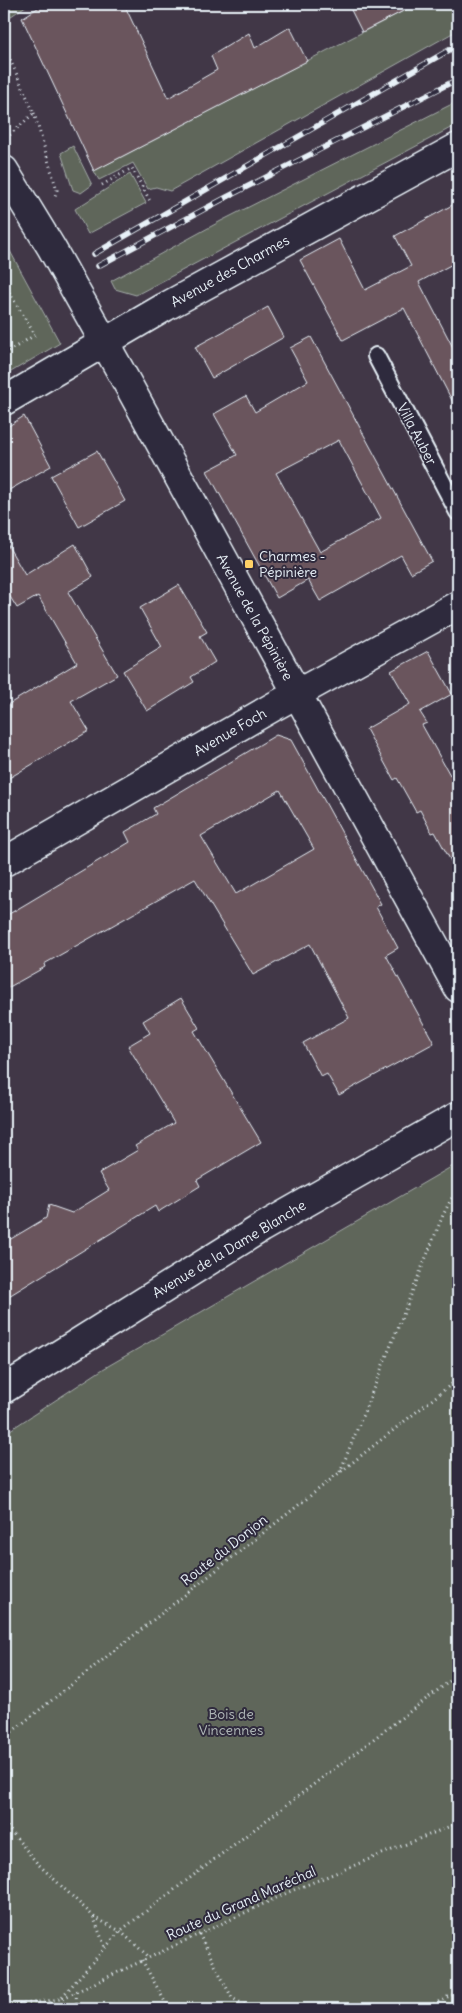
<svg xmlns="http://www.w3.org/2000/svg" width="462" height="2013" font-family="Delius,sans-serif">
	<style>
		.green { fill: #5f665a; stroke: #a4aca9 }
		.building { fill: #6b545d; stroke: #e8f1f8; fill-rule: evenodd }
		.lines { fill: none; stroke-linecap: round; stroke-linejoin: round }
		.lane-casing { stroke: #e8f1f8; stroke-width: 20 }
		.street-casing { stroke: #e8f1f8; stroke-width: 31 }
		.path { stroke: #e8f1f8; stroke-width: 3; stroke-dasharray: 1 4; stroke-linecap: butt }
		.lane { stroke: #2f2a3d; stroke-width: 16 }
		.street { stroke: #2f2a3d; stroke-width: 28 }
		.rail-casing { stroke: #e8f1f8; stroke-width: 5.5 }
		.rail { stroke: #2f2a3d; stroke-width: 4; stroke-dasharray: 11; stroke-linecap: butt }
		.poi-dot { fill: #ffd166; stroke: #2f2a3d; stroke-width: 2 }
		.labels { text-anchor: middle; stroke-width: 4; stroke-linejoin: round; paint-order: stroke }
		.street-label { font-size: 14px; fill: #e8f1f8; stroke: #2f2a3d }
		.poi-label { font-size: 14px; fill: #e8f1f8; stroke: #2f2a3d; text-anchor: start }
		.park-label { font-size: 14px; fill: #b1b9b9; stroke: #2f2a3d }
	</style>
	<rect width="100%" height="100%" fill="#413747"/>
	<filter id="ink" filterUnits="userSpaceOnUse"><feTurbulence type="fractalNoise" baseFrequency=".02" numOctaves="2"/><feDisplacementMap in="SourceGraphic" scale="10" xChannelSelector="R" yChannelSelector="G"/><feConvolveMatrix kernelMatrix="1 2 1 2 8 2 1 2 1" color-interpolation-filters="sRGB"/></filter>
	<g filter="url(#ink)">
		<g class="green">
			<path d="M4 4H27V5L7 19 4 14Z"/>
			<path d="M417 4H458V30L170 191 156 187 148 189 133 163 99 180 94 171Z"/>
			<path d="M458 101V124L136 295 115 289 111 281 221 221Z"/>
			<path d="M73 146 92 185 81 193 73 190 61 153Z"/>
			<path d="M130 174 146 203 88 234 75 209Z"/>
			<path d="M4 240 60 343 4 376Z"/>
			<path d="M458 1163V2009H4V1434L103 1369Z"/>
		</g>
		<g class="building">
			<path d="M44 4H124L168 98 217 70 211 56 249 33 255 48 290 27 307 61 94 171 22 18Z"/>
			<path d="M348 4H417L362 32Z"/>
			<path d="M458 202V261L419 282 458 357V412L404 308 343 340 300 260 339 239 365 290 411 266 395 236Z"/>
			<path d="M268 307 284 337 212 378 195 347Z"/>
			<path d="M311 337 432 561 411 573 401 555 320 601 308 580 277 598 207 471 237 455 214 414 246 396 255 412 308 381 290 348ZM339 440 381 518 320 552 276 473Z"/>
			<path d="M24 416 51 466 4 493V429Z"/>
			<path d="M97 451 125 501 79 527 51 476Z"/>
			<path d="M4 539 25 575 75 544 93 577 68 592 117 675 71 701 89 731 4 781V707L77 663 38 596 17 608 4 587Z"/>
			<path d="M179 585 207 632 200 636 215 662 191 677 194 682 147 711 123 671 162 647 140 608Z"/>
			<path d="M428 651 452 694 420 712 427 723 422 725 450 775 458 770V874L435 832 432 833 420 810 416 812 397 778 394 780 366 729 410 704 391 671Z"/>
			<path d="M276 735 291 740 381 904 376 907 398 948 386 955 434 1043 339 1095 327 1074 321 1077 303 1043 349 1018 310 944 253 975 195 879 44 964 45 967 4 990V917L130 842 125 832 156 814 153 808ZM280 790 314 849 236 894 201 836Z"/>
			<path d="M181 998 199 1028 194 1031 261 1142 197 1180 200 1186 158 1212 155 1206 4 1299V1243L46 1218 49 1205 72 1213 109 1190 99 1173 138 1150 135 1146 174 1123 128 1046 150 1033 143 1021Z"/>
		</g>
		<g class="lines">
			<g class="lane-casing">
				<path id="lane" d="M376 356 458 512"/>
			</g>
			<g class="street-casing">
				<g id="street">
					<path d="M4 170 51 247 130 388 458 988"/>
					<path d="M4 401 165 307 458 147"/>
					<path d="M4 862 273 707 458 605"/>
					<path d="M4 1389 261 1228 458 1116"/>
				</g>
			</g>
			<g class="path">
				<path d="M4 46 34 113 4 140"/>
				<path d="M34 113 57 190 55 196"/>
				<path d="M102 185 132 168 150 201"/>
				<path d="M4 284 35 335 4 354"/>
				<path d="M340 1472 443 1215 458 1186"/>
				<path d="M4 1738 458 1379"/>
				<path d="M4 1823 37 1863 93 1916 105 1947"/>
				<path d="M94 1917 120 1931 149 1957"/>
				<path d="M199 1934 232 1998 252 2009"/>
				<path d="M142 1960 169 2009"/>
				<path d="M76 1992 77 2009"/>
				<path d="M63 1998 289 1892 458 1823"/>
				<path d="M4 2007 60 1999 120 1931 458 1675"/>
				<path d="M37 2009 55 2001"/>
				<path d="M425 2009 451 1995H458"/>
			</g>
			<use href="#lane" class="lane"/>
			<use href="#street" class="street"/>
			<g class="rail-casing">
				<g id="rail">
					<path d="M94 254 458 45"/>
					<path d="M98 266 227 197 458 79"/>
				</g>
			</g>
			<use href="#rail" class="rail"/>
		</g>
	</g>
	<rect class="poi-dot" x="244" y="559" width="10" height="10" rx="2.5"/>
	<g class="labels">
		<g class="street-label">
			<text transform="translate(230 271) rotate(-29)" y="5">Avenue des Charmes</text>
			<text transform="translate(417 434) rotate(62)" y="5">Villa Auber</text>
			<text transform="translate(255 617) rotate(61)" y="5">Avenue de la Pépinière</text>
			<text transform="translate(230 732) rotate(-30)" y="5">Avenue Foch</text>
			<text transform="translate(229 1249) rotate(-31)" y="5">Avenue de la Dame Blanche</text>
			<text transform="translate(224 1550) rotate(-38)" y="5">Route du Donjon</text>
			<text transform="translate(241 1903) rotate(-24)" y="5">Route du Grand Maréchal</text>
		</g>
		<g class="poi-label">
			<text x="259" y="561">Charmes -<tspan x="259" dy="16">Pépinière</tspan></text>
		</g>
		<g class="park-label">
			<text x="231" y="1719">Bois de<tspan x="231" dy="16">Vincennes</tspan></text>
		</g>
	</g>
	<rect width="462" height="2013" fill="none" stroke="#2f2a3d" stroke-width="20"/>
	<rect x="10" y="10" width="442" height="1993" fill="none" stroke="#e8f1f8" stroke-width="2" filter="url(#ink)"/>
</svg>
